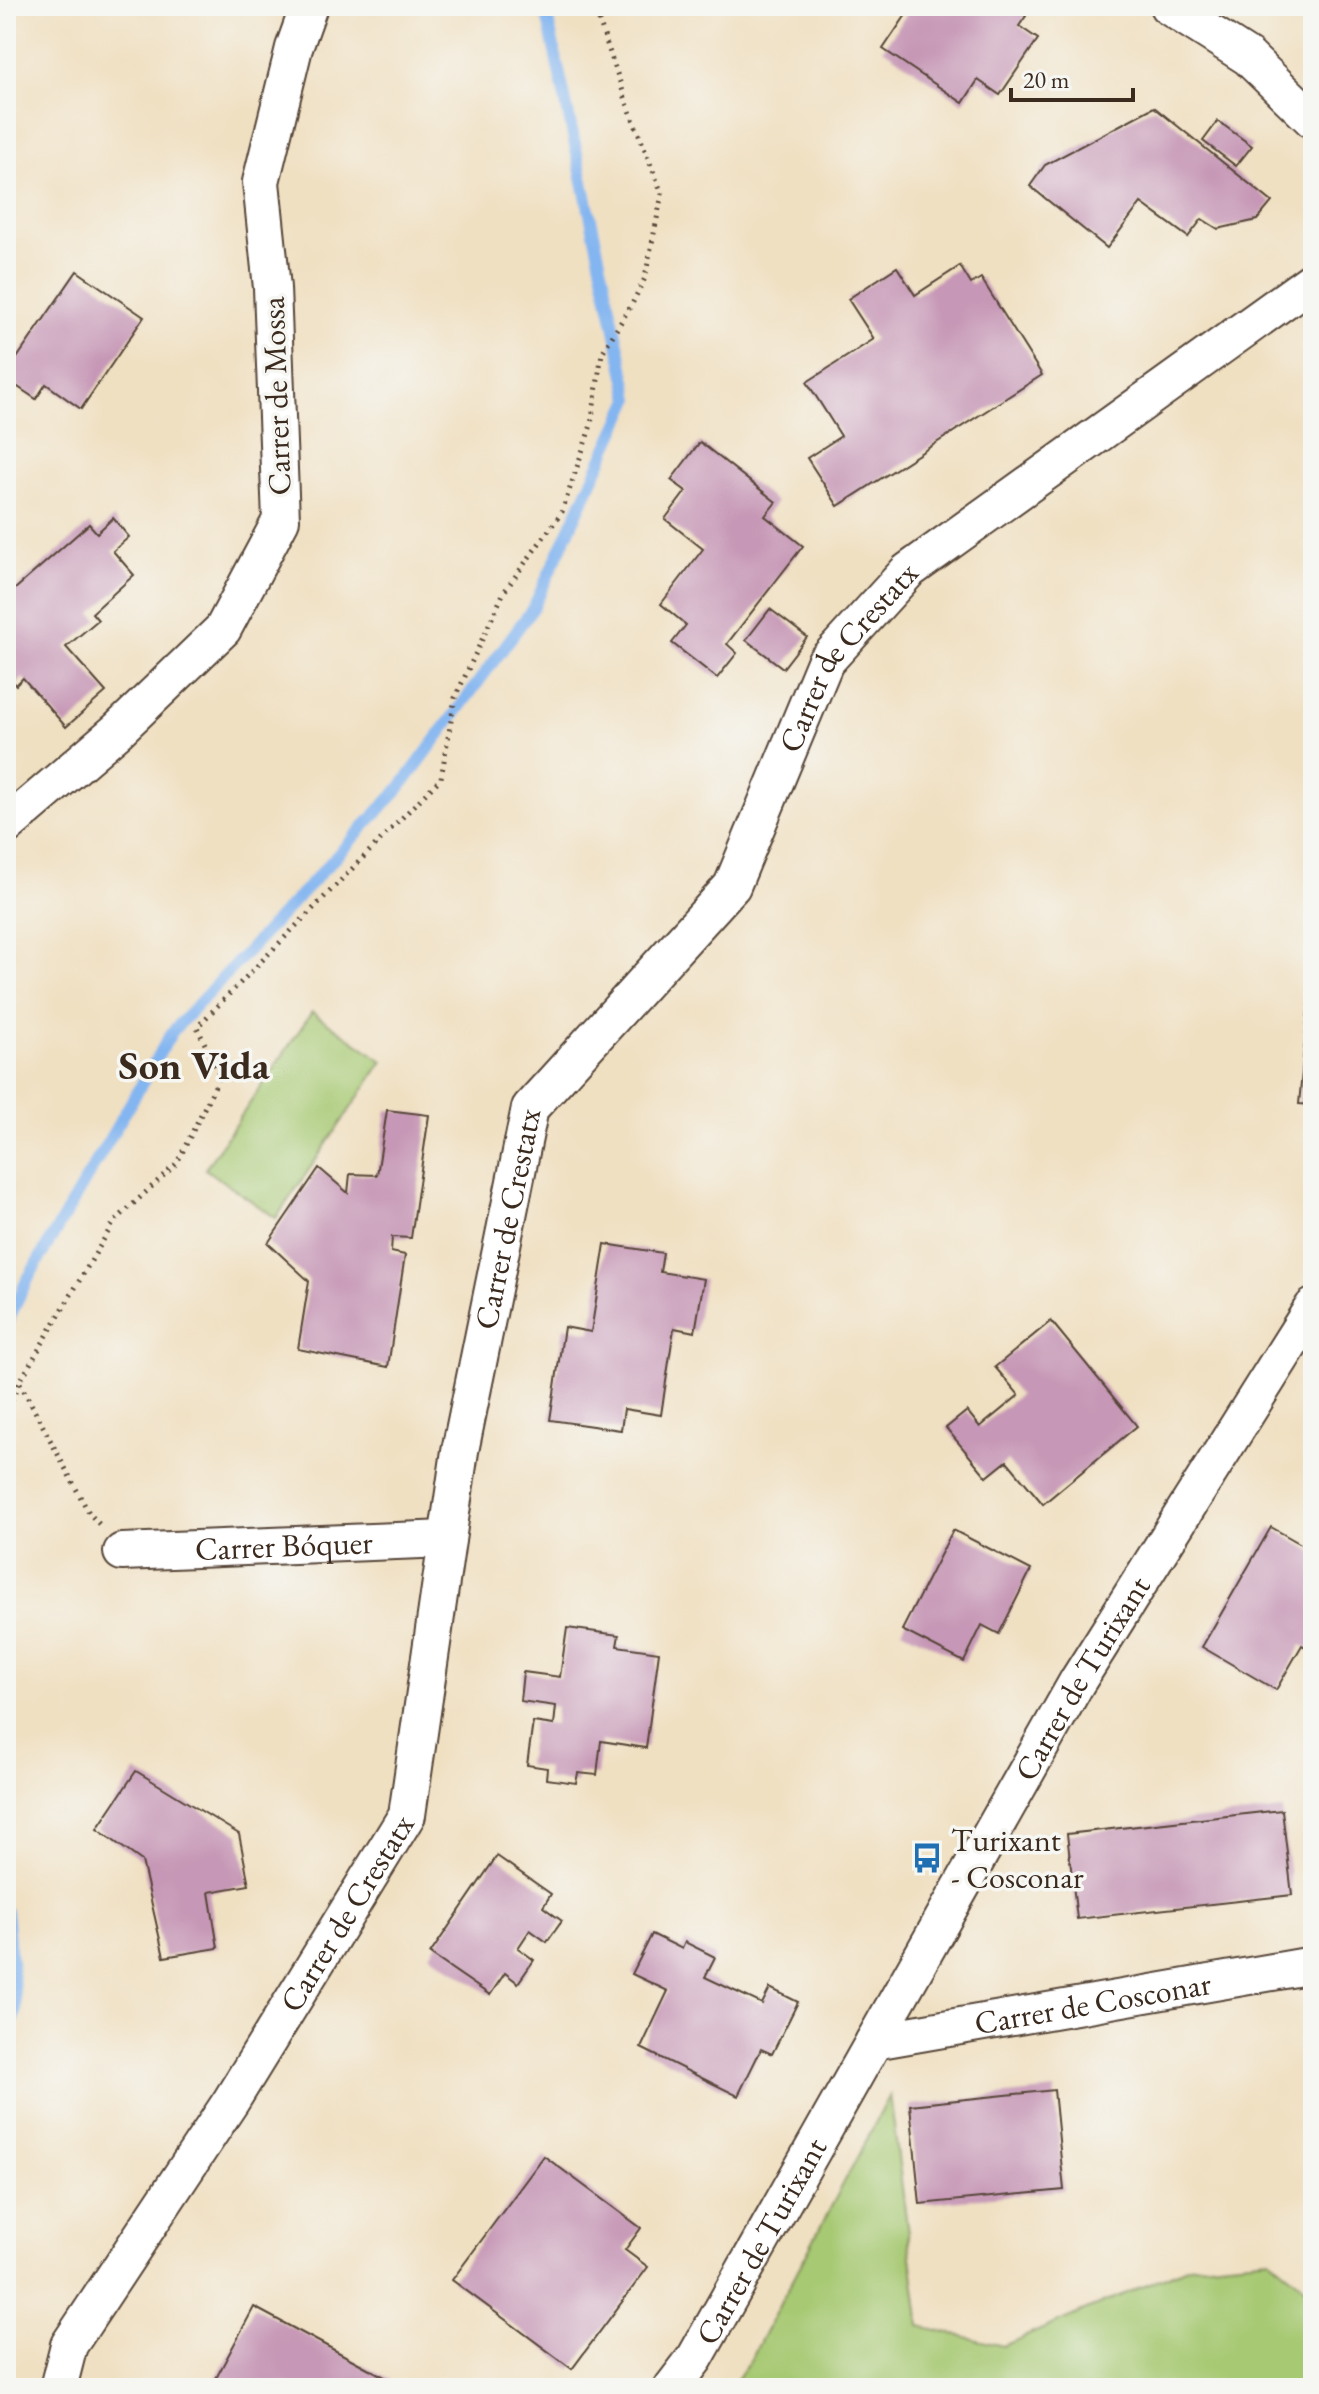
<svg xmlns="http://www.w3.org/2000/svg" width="1319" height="2394" font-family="'EB Garamond',serif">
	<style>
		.green { fill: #a7c973; stroke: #717a48; stroke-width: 2 }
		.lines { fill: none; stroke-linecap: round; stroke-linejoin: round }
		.stream { stroke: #83b5f0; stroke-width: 12 }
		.building { fill: #c697b6 }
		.minor-casing { stroke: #564537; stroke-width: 40 }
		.path { stroke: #564537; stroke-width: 5; stroke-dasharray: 2 6; stroke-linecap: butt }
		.minor { stroke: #fff; stroke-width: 36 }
		.labels { text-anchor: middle; stroke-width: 7; stroke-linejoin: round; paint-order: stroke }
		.street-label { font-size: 32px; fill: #3b2a1e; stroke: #f6f6f2 }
		.poi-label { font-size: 32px; fill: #3b2a1e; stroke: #f6f6f2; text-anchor: start }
		.district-label { font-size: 40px; font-weight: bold; fill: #3b2a1e; stroke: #f6f6f2 }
	</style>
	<rect width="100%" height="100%" fill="#f6f6f2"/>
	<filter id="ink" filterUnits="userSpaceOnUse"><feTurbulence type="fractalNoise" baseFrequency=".0125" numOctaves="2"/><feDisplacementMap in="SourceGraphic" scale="16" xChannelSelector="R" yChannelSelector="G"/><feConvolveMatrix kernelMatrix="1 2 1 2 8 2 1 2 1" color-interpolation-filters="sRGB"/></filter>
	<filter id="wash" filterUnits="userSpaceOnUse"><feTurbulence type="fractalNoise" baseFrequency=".006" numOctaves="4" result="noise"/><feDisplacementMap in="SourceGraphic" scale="32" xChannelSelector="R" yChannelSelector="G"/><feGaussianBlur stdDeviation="1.8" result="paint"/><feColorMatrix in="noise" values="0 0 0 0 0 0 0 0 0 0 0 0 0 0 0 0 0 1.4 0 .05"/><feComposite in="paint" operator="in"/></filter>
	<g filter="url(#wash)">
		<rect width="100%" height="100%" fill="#f0e0c2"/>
		<g class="green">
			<path d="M312 1012 383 1061 276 1218 205 1169Z"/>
			<path d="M890 2095 920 2326 1003 2346 1189 2266 1269 2258 1313 2294V2388H731L751 2359Z"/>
		</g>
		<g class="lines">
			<g class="stream">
				<path d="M6 1325 26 1282 172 1032 400 788 533 608 630 399 545 6"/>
				<path d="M6 1912 16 2012 6 2031"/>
			</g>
		</g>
		<g id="blocks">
			<g class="building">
				<path d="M912 6H1012L1026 16 1019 26 1038 39 1000 95 978 80 963 103 883 49Z"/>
				<path d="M1154 107 1272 202 1257 220 1218 229 1202 219 1188 237 1141 203 1107 248 1030 186 1045 165Z"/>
				<path d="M1218 121 1252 146 1236 166 1203 141Z"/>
				<path d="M960 266 971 284 981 278 1042 375 838 506 807 458 841 436 807 382 874 339 848 299 897 267 915 295Z"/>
				<path d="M77 271 144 317 81 409 46 384 36 399 6 379V374Z"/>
				<path d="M700 442 776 502 765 516 803 546 727 644 737 653 717 678 672 643 686 625 661 604 703 549 665 519 686 491 671 480Z"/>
				<path d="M113 518 129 537 113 551 134 575 92 613 98 620 66 647 106 692 66 727 23 678 16 685 6 674V597L89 524 97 533Z"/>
				<path d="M770 609 807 637 783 668 746 640Z"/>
				<path d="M1311 979H1313V1105L1299 1104Z"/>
				<path d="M387 1110 429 1115 411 1238 392 1237 391 1252 405 1255 388 1367 298 1349 309 1281 268 1243 319 1168 348 1193 350 1174 377 1175Z"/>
				<path d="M605 1244 663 1253 660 1272 704 1279 695 1332 674 1328 661 1415 624 1409 621 1430 550 1420 564 1327 591 1332Z"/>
				<path d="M1051 1321 1137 1426 1043 1504 1007 1461 987 1477 946 1428 967 1411 980 1427 1019 1395 995 1367Z"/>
				<path d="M1271 1527 1313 1551V1651L1302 1645 1276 1690 1202 1647Z"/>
				<path d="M953 1530 1031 1570 999 1634 982 1625 964 1662 902 1630Z"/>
				<path d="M567 1628 619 1635 617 1646 659 1652 646 1748 601 1741 597 1775 578 1773 576 1783 546 1779 547 1768 527 1765 533 1722 554 1725 556 1706 520 1701 523 1672 560 1677Z"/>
				<path d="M136 1771 239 1834 249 1885 209 1892 218 1948 164 1957 142 1861 97 1829Z"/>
				<path d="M1282 1810 1292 1895 1077 1919 1067 1834Z"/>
				<path d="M497 1856 551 1894 543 1907 562 1921 547 1942 530 1930 518 1948 534 1960 518 1983 505 1973 490 1995 430 1954Z"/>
				<path d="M652 1934 682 1949 685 1942 715 1957 705 1977 762 2004 770 1988 798 2002 772 2054 761 2049 738 2096 641 2048 668 1991 632 1974Z"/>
				<path d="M1054 2090 1064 2190 920 2204 910 2105Z"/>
				<path d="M544 2156 641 2228 625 2250 648 2267 572 2369 452 2280Z"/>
				<path d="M254 2307 405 2388H225L214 2382Z"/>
			</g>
		</g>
	</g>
	<g filter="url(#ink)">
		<use href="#blocks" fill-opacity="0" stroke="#564537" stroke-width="2"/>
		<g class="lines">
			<g class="minor-casing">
				<g id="minor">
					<path d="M1168 6 1248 57 1313 120"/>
					<path d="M6 826 118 730 223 629 281 520 272 288 261 182 294 48 309 6"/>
					<path id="s1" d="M122 1552 447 1539"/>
					<path id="s2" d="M874 2041 1313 1965"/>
					<path id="s3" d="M58 2388 69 2345 231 2101 407 1815 460 1451 530 1108 732 886 825 662 908 571 1313 280"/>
					<path id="s4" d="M672 2388 695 2358 1077 1682 1313 1307"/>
				</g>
			</g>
			<g class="path">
				<path d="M20 1383 89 1513 99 1524"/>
				<path d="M6 1415 19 1383 114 1222 177 1163 220 1076 197 1027 441 778 455 698 504 592 562 512 591 425 602 353 632 304 645 278 662 194 628 106 594 6"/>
			</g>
			<use href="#minor" class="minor"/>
		</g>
	</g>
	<defs>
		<g id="bus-bare" transform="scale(2.4)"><path d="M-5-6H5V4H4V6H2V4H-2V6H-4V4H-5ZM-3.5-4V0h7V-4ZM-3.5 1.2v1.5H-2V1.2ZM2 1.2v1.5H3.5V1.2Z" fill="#1f6fb2" stroke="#f6f6f2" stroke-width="2.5" paint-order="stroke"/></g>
	</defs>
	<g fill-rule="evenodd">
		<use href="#bus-bare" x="927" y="1858"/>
	</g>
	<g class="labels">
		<g class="street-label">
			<text transform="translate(276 396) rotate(-92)" y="11">Carrer de Mossa</text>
			<text dy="11" stroke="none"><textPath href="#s3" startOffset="1950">Carrer de Crestatx</textPath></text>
			<text dy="11" stroke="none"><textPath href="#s3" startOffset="1278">Carrer de Crestatx</textPath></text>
			<text dy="11" stroke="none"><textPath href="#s1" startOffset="162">Carrer Bóquer</textPath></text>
			<text dy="11" stroke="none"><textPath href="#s4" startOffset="820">Carrer de Turixant</textPath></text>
			<text dy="11" stroke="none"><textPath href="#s3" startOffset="558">Carrer de Crestatx</textPath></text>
			<text dy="11" stroke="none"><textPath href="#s2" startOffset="222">Carrer de Cosconar</textPath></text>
			<text dy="11" stroke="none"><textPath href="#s4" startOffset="172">Carrer de Turixant</textPath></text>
		</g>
		<g class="poi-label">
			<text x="951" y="1851">Turixant<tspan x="951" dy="37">- Cosconar</tspan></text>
		</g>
		<g class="district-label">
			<text x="194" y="1079">Son Vida</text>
		</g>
	</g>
	<rect width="1319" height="2394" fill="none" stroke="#f6f6f2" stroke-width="32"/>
	<path d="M1011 88v12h122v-12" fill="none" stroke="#3b2a1e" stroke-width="4"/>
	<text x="1023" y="88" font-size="24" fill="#3b2a1e" stroke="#f6f6f2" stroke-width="6" paint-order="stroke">20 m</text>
</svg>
